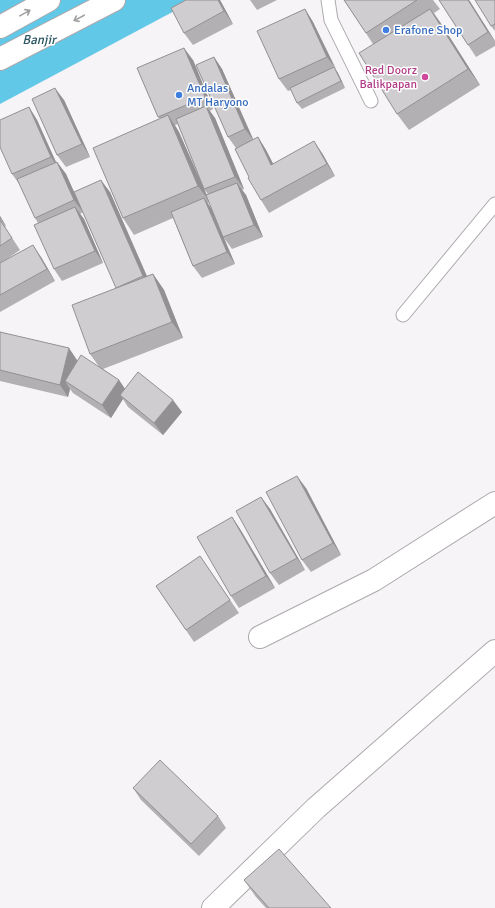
<svg xmlns="http://www.w3.org/2000/svg" width="495" height="908" font-family="Signika,sans-serif">
	<style>
		.water { fill: #61c8e7 }
		.lines { fill: none; stroke-linecap: round; stroke-linejoin: round }
		.service-casing { stroke: #aca9ac; stroke-width: 15 }
		.minor-casing { stroke: #aca9ac; stroke-width: 24 }
		.primary-casing { stroke: #aca9ac; stroke-width: 24 }
		.service { stroke: #fff; stroke-width: 13 }
		.minor { stroke: #fff; stroke-width: 22 }
		.primary { stroke: #fff; stroke-width: 22 }
		.wall { fill: #b3b0b3; fill-rule: evenodd }
		.shaded-wall { fill: #929092 }
		.building { fill: #d0cdd0; stroke: #929092 }
		.oneway { stroke: #a1a0a0 }
		.shop-dot { fill: #3f7fe0; stroke: #fff; stroke-width: 1.5 }
		.hotel-dot { fill: #d1479c; stroke: #fff; stroke-width: 1.5 }
		.labels { text-anchor: middle; stroke-width: 3; stroke-linejoin: round; paint-order: stroke }
		.shop-label { font-size: 12px; fill: #366cbe; stroke: #fff; text-anchor: start }
		.hotel-label { font-size: 12px; fill: #b23c85; stroke: #fff; text-anchor: end }
		.water-label { font-size: 13px; font-style: italic; fill: #295563; stroke: #fff }
	</style>
	<rect width="100%" height="100%" fill="#f7f4f7"/>
	<path class="water" d="M0 0H195L0 104Z"/>
	<g class="lines">
		<g class="service-casing">
			<g id="service">
				<path d="M328 0 331 20 371 101"/>
				<path d="M403 315 495 204"/>
			</g>
		</g>
		<g class="minor-casing">
			<g id="minor">
				<path d="M260 637 374 580 495 503"/>
				<path d="M213 908 316 808 495 651"/>
			</g>
		</g>
		<g class="primary-casing">
			<g id="primary">
				<path d="M0 27 49 0"/>
				<path d="M0 59 114 0"/>
			</g>
		</g>
		<use href="#service" class="service"/>
		<use href="#minor" class="minor"/>
		<use href="#primary" class="primary"/>
	</g>
	<g class="wall">
		<path d="M186 0H220L233 24 193 45 184 33Z"/>
		<path d="M250 0H277L257 10Z"/>
		<path d="M344 0H433L440 9 434 13 442 25 480 85 409 130 397 114 373 44Z"/>
		<path d="M439 0H469L495 41V46L476 57Z"/>
		<path d="M495 0V31L491 26Z"/>
		<path d="M305 9 313 22 335 69 338 73 345 88 302 109 297 103 291 90 288 91 279 79Z"/>
		<path d="M214 57 222 69 253 140 258 137 266 150 273 164 322 153 335 176 269 213 261 200 236 148 228 137Z"/>
		<path d="M193 60 213 109 210 111 215 118 244 189 242 190 246 195 263 237 232 249 224 238 235 264 202 278 193 266 173 218 134 235 123 218 160 119 158 117ZM178 124 204 189 208 194 206 195 179 132 175 125ZM209 202 212 210 208 203Z"/>
		<path d="M64 100 90 157 66 167 57 155Z"/>
		<path d="M29 107 37 120 56 162H57L66 174 83 212 80 214 84 219 103 263 62 281 54 269 38 223 35 218 20 185 12 174Z"/>
		<path d="M110 192 147 276 153 274 164 290 183 338 103 369 119 380 125 389 182 412 163 435 128 407 123 399 111 418 73 393 70 389 68 397 0 381V332L77 360V362L100 368 90 354 117 288Z"/>
		<path d="M0 216 6 226 5 227 20 250 4 261 41 257 55 281 0 312Z"/>
		<path d="M306 488 341 555 311 572 302 560Z"/>
		<path d="M261 497 270 509 305 570 279 585 270 573Z"/>
		<path d="M232 517 240 529 275 588 239 608 231 596Z"/>
		<path d="M200 556 239 613 194 642 156 586Z"/>
		<path d="M133 788 218 816 226 828 199 856 141 800Z"/>
		<path d="M244 880 331 908H266L256 897Z"/>
	</g>
	<g class="shaded-wall">
		<path d="M218 0H220L233 24 224 11Z"/>
		<path d="M468 0H469L495 41 488 32Z"/>
		<path d="M305 9 313 22 336 69 327 57Z"/>
		<path d="M430 9 442 25 480 85 468 69Z"/>
		<path d="M184 48 193 60 213 109 205 97Z"/>
		<path d="M214 57 222 69 254 141 245 129Z"/>
		<path d="M334 67 338 73 345 88 341 81Z"/>
		<path d="M55 88 64 100 90 157 82 144Z"/>
		<path d="M206 106 215 118 244 189 235 177Z"/>
		<path d="M29 107 37 120 59 169 51 157Z"/>
		<path d="M168 115 179 132 210 202 198 186Z"/>
		<path d="M258 137 266 150 280 177 271 165Z"/>
		<path d="M314 141 322 153 335 176 327 164Z"/>
		<path d="M57 162 66 174 83 212 74 200Z"/>
		<path d="M101 180 110 192 152 288 143 276Z"/>
		<path d="M237 183 246 195 263 237 254 225Z"/>
		<path d="M204 198 212 210 235 264 227 252Z"/>
		<path d="M75 207 84 219 103 263 95 251Z"/>
		<path d="M0 216 6 226 0 218Z"/>
		<path d="M33 245 41 257 55 281 47 269Z"/>
		<path d="M153 274 164 290 183 338 172 322Z"/>
		<path d="M69 348 77 360 71 385 65 381 70 389 68 397 60 385Z"/>
		<path d="M119 380 127 392 120 395 123 399 111 418 102 405Z"/>
		<path d="M173 400 182 412 163 435 154 423Z"/>
		<path d="M297 476 306 488 341 555 333 543Z"/>
		<path d="M261 497 270 509 305 570 297 558Z"/>
		<path d="M232 517 240 529 275 588 266 576Z"/>
	</g>
	<g class="building">
		<path d="M186 0H218L224 11 184 33 171 8Z"/>
		<path d="M344 0H417L366 33Z"/>
		<path d="M439 0H468L488 32 468 45Z"/>
		<path d="M475 0H495V24L491 26Z"/>
		<path d="M305 9 327 57 279 79 257 31Z"/>
		<path d="M430 9 468 69 397 114 359 53Z"/>
		<path d="M184 48 205 97 158 117 137 68Z"/>
		<path d="M214 57 245 129 228 137 196 65Z"/>
		<path d="M334 67 341 81 297 103 290 88Z"/>
		<path d="M55 88 82 144 57 155 32 99Z"/>
		<path d="M206 106 235 177 204 189 176 119Z"/>
		<path d="M29 107 51 157 12 174 0 147V120Z"/>
		<path d="M168 115 198 186 123 218 93 148Z"/>
		<path d="M258 137 271 165 314 141 327 164 261 200 248 178 249 177 235 149Z"/>
		<path d="M57 162 74 200 35 218 17 179Z"/>
		<path d="M101 180 143 276 116 288 74 192Z"/>
		<path d="M237 183 254 225 223 237 206 195Z"/>
		<path d="M204 198 227 252 193 266 171 212Z"/>
		<path d="M75 207 95 251 54 269 34 225Z"/>
		<path d="M0 220 12 238 0 246Z"/>
		<path d="M33 245 47 269 0 295V263Z"/>
		<path d="M153 274 172 322 90 354 72 305Z"/>
		<path d="M0 332 69 348 60 385 0 370Z"/>
		<path d="M81 355 119 380 102 405 65 381Z"/>
		<path d="M138 372 173 400 154 423 120 395Z"/>
		<path d="M297 476 333 543 302 560 266 492Z"/>
		<path d="M261 497 297 558 270 573 236 511Z"/>
		<path d="M232 517 266 576 231 596 197 537Z"/>
		<path d="M200 556 230 600 186 630 156 586Z"/>
		<path d="M160 760 218 816 191 844 133 788Z"/>
		<path d="M279 849 331 908H269L244 880Z"/>
	</g>
	<defs><path id="oneway-shaft" d="M-6 0H5M1.5-3L5.5 0L1.5 3" fill="none" stroke-width="1.6" stroke-linecap="round" stroke-linejoin="round"/></defs>
	<g class="oneway">
		<use href="#oneway-shaft" transform="translate(25 13) rotate(-29)"/>
		<use href="#oneway-shaft" transform="translate(79 18) rotate(152)"/>
	</g>
	<g class="shop-dot">
		<circle cx="386" cy="30" r="4"/>
		<circle cx="179" cy="95" r="4"/>
	</g>
	<circle class="hotel-dot" cx="425" cy="77" r="4"/>
	<g class="labels">
		<g class="shop-label">
			<text x="394" y="34">Erafone Shop</text>
			<text x="187" y="92">Andalas<tspan x="187" dy="14">MT Haryono</tspan></text>
		</g>
		<g class="hotel-label">
			<text x="417" y="74">Red Doorz<tspan x="417" dy="14">Balikpapan</tspan></text>
		</g>
		<g class="water-label">
			<text x="39" y="44">Banjir</text>
		</g>
	</g>
</svg>
